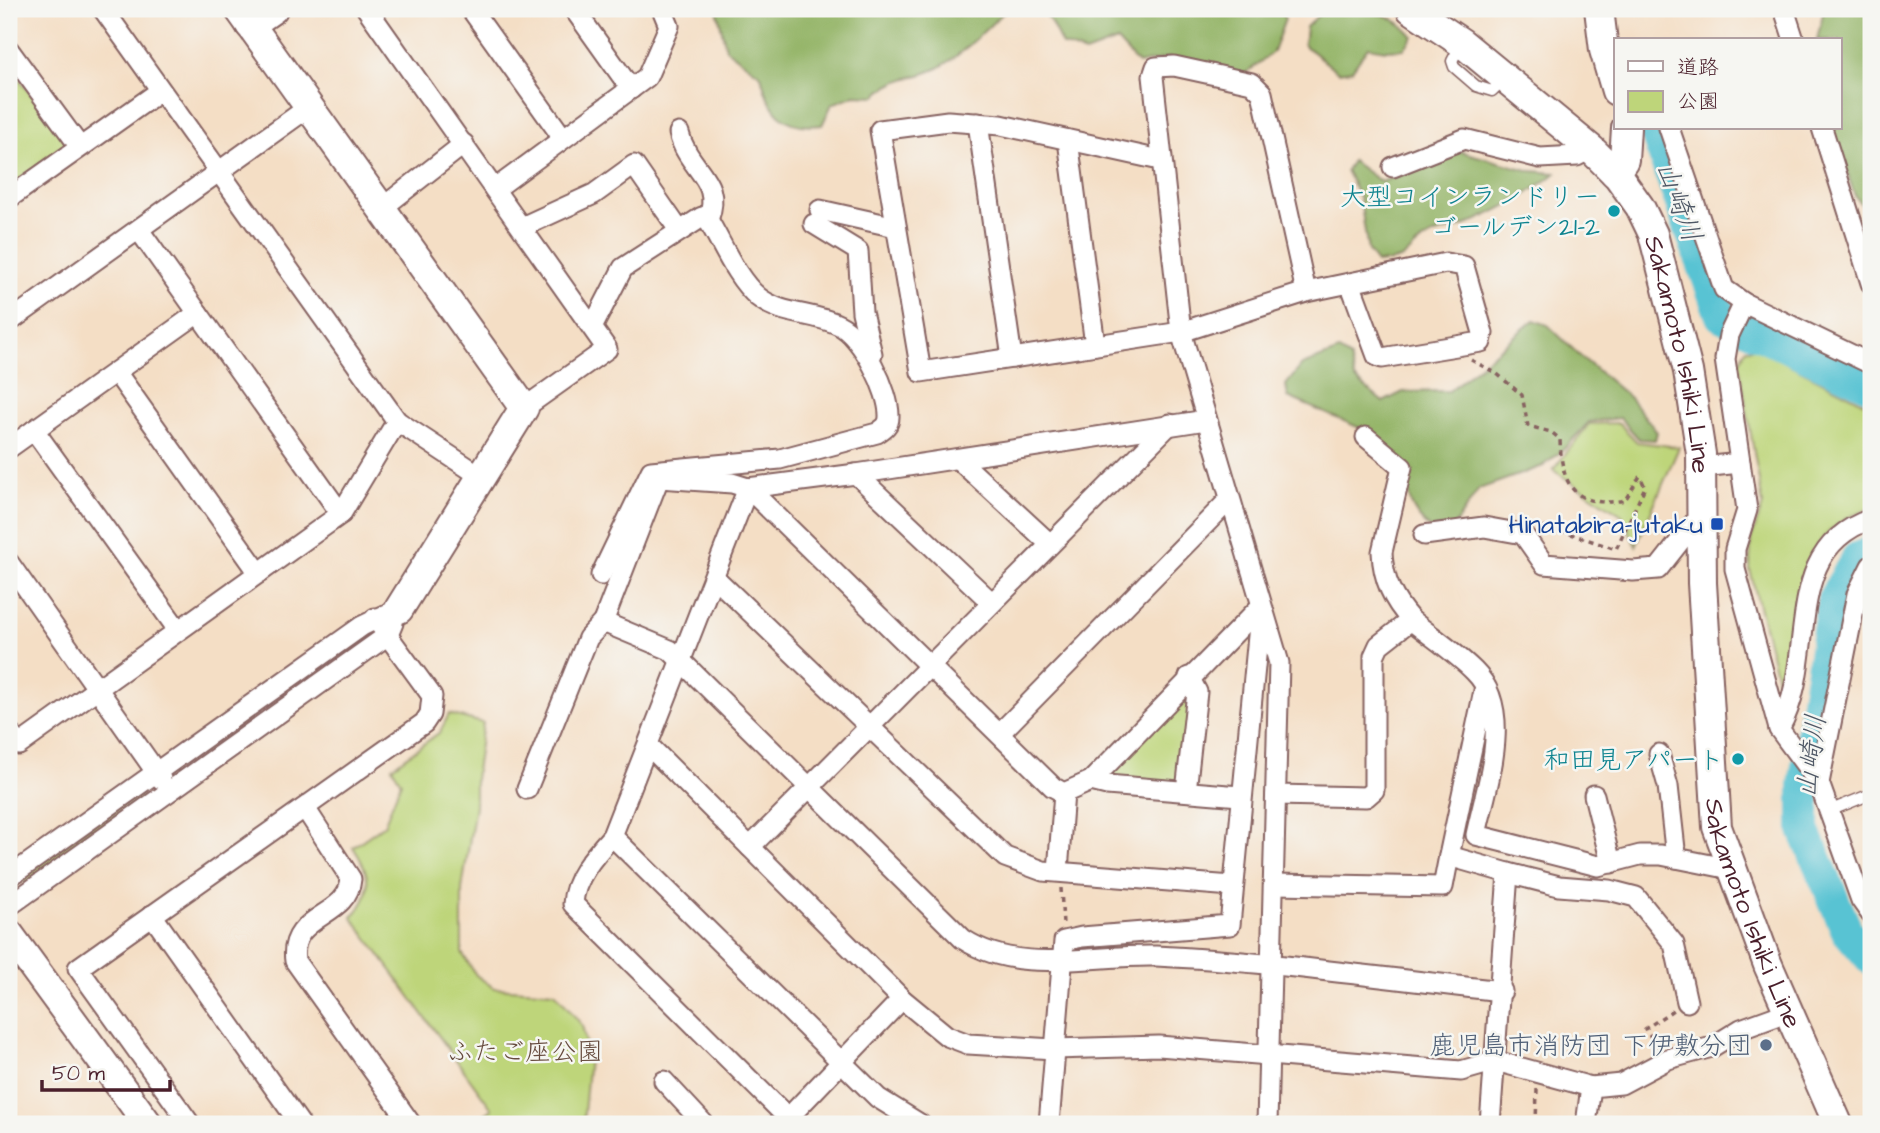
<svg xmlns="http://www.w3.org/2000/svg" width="1880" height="1133" font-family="'Architects Daughter','Klee One',sans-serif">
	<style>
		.green { fill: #bed57a; stroke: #847a52; stroke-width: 2 }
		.forest { fill: #96b66a; stroke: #706a4a; stroke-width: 2 }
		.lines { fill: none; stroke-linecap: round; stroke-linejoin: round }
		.river { stroke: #58c3d3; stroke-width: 32 }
		.lane-casing { stroke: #866261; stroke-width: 13 }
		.street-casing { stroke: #866261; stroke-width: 23 }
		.secondary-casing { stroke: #866261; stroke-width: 32 }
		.path { stroke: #866261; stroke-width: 3.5; stroke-dasharray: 5 5; stroke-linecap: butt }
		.lane { stroke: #fff; stroke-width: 10 }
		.street { stroke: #fff; stroke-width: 19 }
		.secondary { stroke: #fff; stroke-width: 28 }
		.culture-dot { fill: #0f9aa8; stroke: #f6f6f2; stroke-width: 2.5 }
		.transit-dot { fill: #1a4fb4; stroke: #f6f6f2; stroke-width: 2.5 }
		.service-dot { fill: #5c6f8a; stroke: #f6f6f2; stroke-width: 2.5 }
		.labels { text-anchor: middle; stroke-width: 5; stroke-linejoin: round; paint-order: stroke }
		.culture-label { font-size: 26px; fill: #0d838f; stroke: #f6f6f2; text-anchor: end }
		.street-label { font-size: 26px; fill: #4a1f2b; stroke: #f6f6f2 }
		.transit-label { font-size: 26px; fill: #164399; stroke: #f6f6f2; text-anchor: end }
		.service-label { font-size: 26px; fill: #4e5e75; stroke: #f6f6f2; text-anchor: end }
		.park-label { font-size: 26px; fill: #674c3f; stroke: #f6f6f2 }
		.water-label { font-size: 28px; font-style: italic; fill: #4f5866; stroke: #f6f6f2 }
	</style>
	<rect width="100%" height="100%" fill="#f6f6f2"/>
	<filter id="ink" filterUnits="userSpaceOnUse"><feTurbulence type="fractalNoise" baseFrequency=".0143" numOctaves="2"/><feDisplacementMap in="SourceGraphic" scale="14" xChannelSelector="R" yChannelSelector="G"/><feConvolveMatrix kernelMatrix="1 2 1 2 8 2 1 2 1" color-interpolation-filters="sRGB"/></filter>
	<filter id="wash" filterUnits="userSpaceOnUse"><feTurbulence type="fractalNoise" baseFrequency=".00686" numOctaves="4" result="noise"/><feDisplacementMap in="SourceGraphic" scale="28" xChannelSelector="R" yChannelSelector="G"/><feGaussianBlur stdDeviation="1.57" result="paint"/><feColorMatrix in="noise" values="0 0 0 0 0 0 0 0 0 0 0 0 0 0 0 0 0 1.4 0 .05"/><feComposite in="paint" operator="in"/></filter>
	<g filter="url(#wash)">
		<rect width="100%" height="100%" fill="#f4dec5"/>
		<g class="green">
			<path d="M9 65 66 141 63 150 9 188Z"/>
			<path d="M1746 348H1757L1871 406V508C1790 532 1794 616 1787 685L1779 686 1750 570 1751 539 1763 505 1739 364Z"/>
			<path d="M1619 423 1637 442 1679 447 1636 546 1622 515 1553 470 1589 424Z"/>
			<path d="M1183 696 1191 698 1183 779 1177 784 1110 779 1109 770Z"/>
			<path d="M449 714 483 723 475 779V806L462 889V953L476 975 494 988 555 992 582 1025 589 1057 583 1124H472L492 1109 352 917C375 893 370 872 353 847L384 825 401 782 392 767 440 732Z"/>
			<path d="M135 792 146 798 25 883 22 878Z"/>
		</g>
		<g class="forest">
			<path d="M717 9H1007C986 29 965 52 940 67 918 79 894 76 876 96L855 95 832 104 822 125C783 130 769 111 761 75L726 49Z"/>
			<path d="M1044 9H1280L1285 19 1273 52 1245 74 1168 58 1138 64 1117 41 1085 53 1062 45Z"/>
			<path d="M1325 9C1363 16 1383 2 1413 36L1404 49 1386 50 1368 47 1352 70 1338 72 1304 45 1306 27Z"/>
			<path d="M1824 9H1871V216L1855 196 1832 128H1840V40H1817Z"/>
			<path d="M1459 151 1531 171 1556 173C1529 195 1498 211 1466 225 1454 230 1440 231 1429 237 1402 251 1417 260 1377 263L1368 251 1360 199 1346 170 1352 161 1381 182Z"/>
			<path d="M1534 320 1548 325 1580 356 1630 398 1657 432 1655 440 1639 439 1620 418 1589 422 1563 450 1543 466 1479 489 1454 526 1431 529C1409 512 1407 496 1407 470L1374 434 1288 397 1286 385 1302 365 1339 351 1350 358 1355 379 1383 402 1403 392 1449 391Z"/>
		</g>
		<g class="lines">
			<g class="river">
				<path d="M1654 128 1721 316 1871 386"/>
				<path d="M1871 552 1857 558 1833 599 1804 785V830L1847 931 1871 959"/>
			</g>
		</g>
	</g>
	<g filter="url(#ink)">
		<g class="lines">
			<g class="lane-casing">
				<g id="lane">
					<path d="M1461 44 1452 61 1454 67 1476 86 1492 91 1502 81"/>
					<path d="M1829 811 1871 794"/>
				</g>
			</g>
			<g class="street-casing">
				<g id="street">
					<path d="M367 9 607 349 524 408"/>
					<path d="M471 9 563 138"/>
					<path d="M574 9 631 89"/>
					<path d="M1784 9 1794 40"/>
					<path d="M9 50 80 147"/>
					<path d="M978 123 1012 358"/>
					<path d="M1669 128 1724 289 1744 303 1871 364"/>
					<path d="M1822 128 1871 283"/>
					<path d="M679 133C688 171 724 179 708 220"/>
					<path d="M1068 140 1095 345"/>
					<path d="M1160 160 1001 125 948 121 880 130 921 372 1181 332 1306 292 1446 263 1464 266 1483 333 1481 342 1382 358 1377 356 1350 283"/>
					<path d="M1393 167 1464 139 1540 158 1577 156 1591 149"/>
					<path d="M495 189 647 77 669 26 662 9"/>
					<path d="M9 198 160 91"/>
					<path d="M391 201 464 144"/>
					<path d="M820 210 896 227"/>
					<path d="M814 224 858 251 862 312 872 354"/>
					<path d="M522 227 594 194 634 165 679 230"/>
					<path d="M139 230 341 514"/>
					<path d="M1744 303 1729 335 1725 359 1747 510 1735 549V569L1779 729 1819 783"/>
					<path d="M9 322 309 107"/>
					<path d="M593 326 623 268 702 217 708 220C723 245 736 278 758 297 782 316 813 312 839 325 862 336 890 392 889 417 889 426 883 429 877 433L780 459 651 471 601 575"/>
					<path d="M116 372 259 573"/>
					<path d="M397 421 482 477"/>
					<path d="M34 430 178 630"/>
					<path d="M1366 437 1402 467 1382 552C1383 580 1393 600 1411 620"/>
					<path d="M9 448 198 313"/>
					<path d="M958 459 1050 544"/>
					<path d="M1702 467 1740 463"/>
					<path d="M856 474 991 602"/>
					<path d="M1424 535 1484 527 1523 534 1544 564 1633 571 1658 569 1703 512"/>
					<path d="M9 563 161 779"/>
					<path d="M1871 566 1857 594 1819 783 1861 900 1871 914"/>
					<path d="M714 577 1005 857 1043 871 1232 886"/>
					<path d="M603 622 670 650 963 939C1019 976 1093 954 1156 956 1271 961 1387 979 1502 991"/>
					<path d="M1485 686 1449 856 1508 873 1490 1124"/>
					<path d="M1779 729C1820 657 1778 551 1871 519"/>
					<path d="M9 732 19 745 341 514 397 421 103 9"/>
					<path d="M1001 732 1229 500"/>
					<path d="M648 745 902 999 947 1036 968 1044 1054 1049 1159 1046 1461 1071 1496 1061 1591 1087 1621 1084 1668 1059 1712 1047 1741 1029 1788 1012"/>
					<path d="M1659 754 1668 786 1676 858"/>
					<path d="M1091 781 1107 785 1240 796"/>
					<path d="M527 789 588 638 603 622 659 478 732 483 748 488 856 474 1206 420"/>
					<path d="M1186 791 1197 692 1189 677"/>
					<path d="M1276 795 1366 797 1374 790V656L1379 645 1411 620C1432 637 1455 652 1474 671 1515 711 1486 786 1476 835L1598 866 1640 855H1661L1731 869"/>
					<path d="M1594 795 1611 863"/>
					<path d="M305 808 351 879C348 919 288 913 295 961L411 1124"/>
					<path d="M612 836 878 1098 920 1124"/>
					<path d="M750 847 1170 424"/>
					<path d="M1058 871 1064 793"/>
					<path d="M1508 873 1559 886 1609 890 1636 897 1674 944 1687 1002"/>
					<path d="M9 877 362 626 387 614"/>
					<path d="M1274 884 1443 887 1449 856"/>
					<path d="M9 906 388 635 393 623"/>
					<path d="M152 915 300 1124"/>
					<path d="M902 999 788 1118 573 904C574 878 595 855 612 836L748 488 1053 787 1064 793 1091 781 1260 607"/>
					<path d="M664 1081 704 1124"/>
					<path d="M190 1124 78 968 424 723 430 714 432 696 375 618"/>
					<path d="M1049 1124 1064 941 1082 937 1230 925 1260 615"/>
					<path d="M1267 1124 1279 663 1181 332 1153 76 1156 67 1174 66 1252 83 1262 93 1306 292"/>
					<path d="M1586 1124 1591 1087"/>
				</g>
			</g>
			<g class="secondary-casing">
				<g id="secondary">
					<path d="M239 9 524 408 399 609"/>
					<path id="s1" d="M1411 9 1462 43 1591 149 1618 176 1640 207 1653 234 1688 371 1701 454 1702 583 1717 827 1768 965 1838 1124"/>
					<path d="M1599 9 1604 50 1616 91"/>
					<path d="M250 25 273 9"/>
					<path d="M1615 173 1624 160 1626 128"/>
					<path d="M9 934 148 1124"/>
				</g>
			</g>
			<g class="path">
				<path d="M1471 360 1496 373 1522 395 1528 426 1551 432 1560 439C1561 486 1575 509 1625 500L1640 476 1645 487 1616 549 1547 526 1541 528"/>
				<path d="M1061 888 1063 925"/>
				<path d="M1658 1046 1645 1029 1673 1010"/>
				<path d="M1536 1124 1537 1089"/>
			</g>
			<use href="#lane" class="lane"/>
			<use href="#street" class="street"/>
			<use href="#secondary" class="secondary"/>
		</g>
	</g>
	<g class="culture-dot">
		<circle cx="1614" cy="211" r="7"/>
		<circle cx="1738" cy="759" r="7"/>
	</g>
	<rect class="transit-dot" x="1710" y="517" width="14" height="14" rx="3.5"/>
	<circle class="service-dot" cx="1766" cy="1045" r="7"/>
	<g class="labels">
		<g class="culture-label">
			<text x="1600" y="205">大型コインランドリー<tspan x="1600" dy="30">ゴールデン21-2</tspan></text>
			<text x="1724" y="768">和田見アパート</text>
		</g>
		<g class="street-label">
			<text dy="9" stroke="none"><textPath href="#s1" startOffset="458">Sakamoto Ishiki Line</textPath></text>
			<text dy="9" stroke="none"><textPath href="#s1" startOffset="1026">Sakamoto Ishiki Line</textPath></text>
		</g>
		<g class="transit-label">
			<text x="1703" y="533">Hinatabira-jutaku</text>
		</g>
		<g class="service-label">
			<text x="1752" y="1054">鹿児島市消防団 下伊敷分団</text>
		</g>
		<g class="park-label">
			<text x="525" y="1060">ふたご座公園</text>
		</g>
		<g class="water-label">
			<text transform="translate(1680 201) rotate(70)" y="10">山崎川</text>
			<text transform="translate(1810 756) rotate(-83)" y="10">山崎川</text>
		</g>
	</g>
	<rect width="1880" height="1133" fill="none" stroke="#f6f6f2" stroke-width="35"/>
	<rect x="1614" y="38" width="228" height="91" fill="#f6f6f2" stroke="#b1a0a2" stroke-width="2"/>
	<rect x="1628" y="61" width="35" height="10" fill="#ffffff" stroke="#b1a0a2" stroke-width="2"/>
	<text x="1677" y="74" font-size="21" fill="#4a1f2b">道路</text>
	<rect x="1628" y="91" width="35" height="21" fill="#bed57a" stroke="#b1a0a2" stroke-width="2"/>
	<text x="1677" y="108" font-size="21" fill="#4a1f2b">公園</text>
	<path d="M42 1080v10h128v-10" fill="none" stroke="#4a1f2b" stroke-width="3.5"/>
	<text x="52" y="1080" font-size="21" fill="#4a1f2b" stroke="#f6f6f2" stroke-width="5" paint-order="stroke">50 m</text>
</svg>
